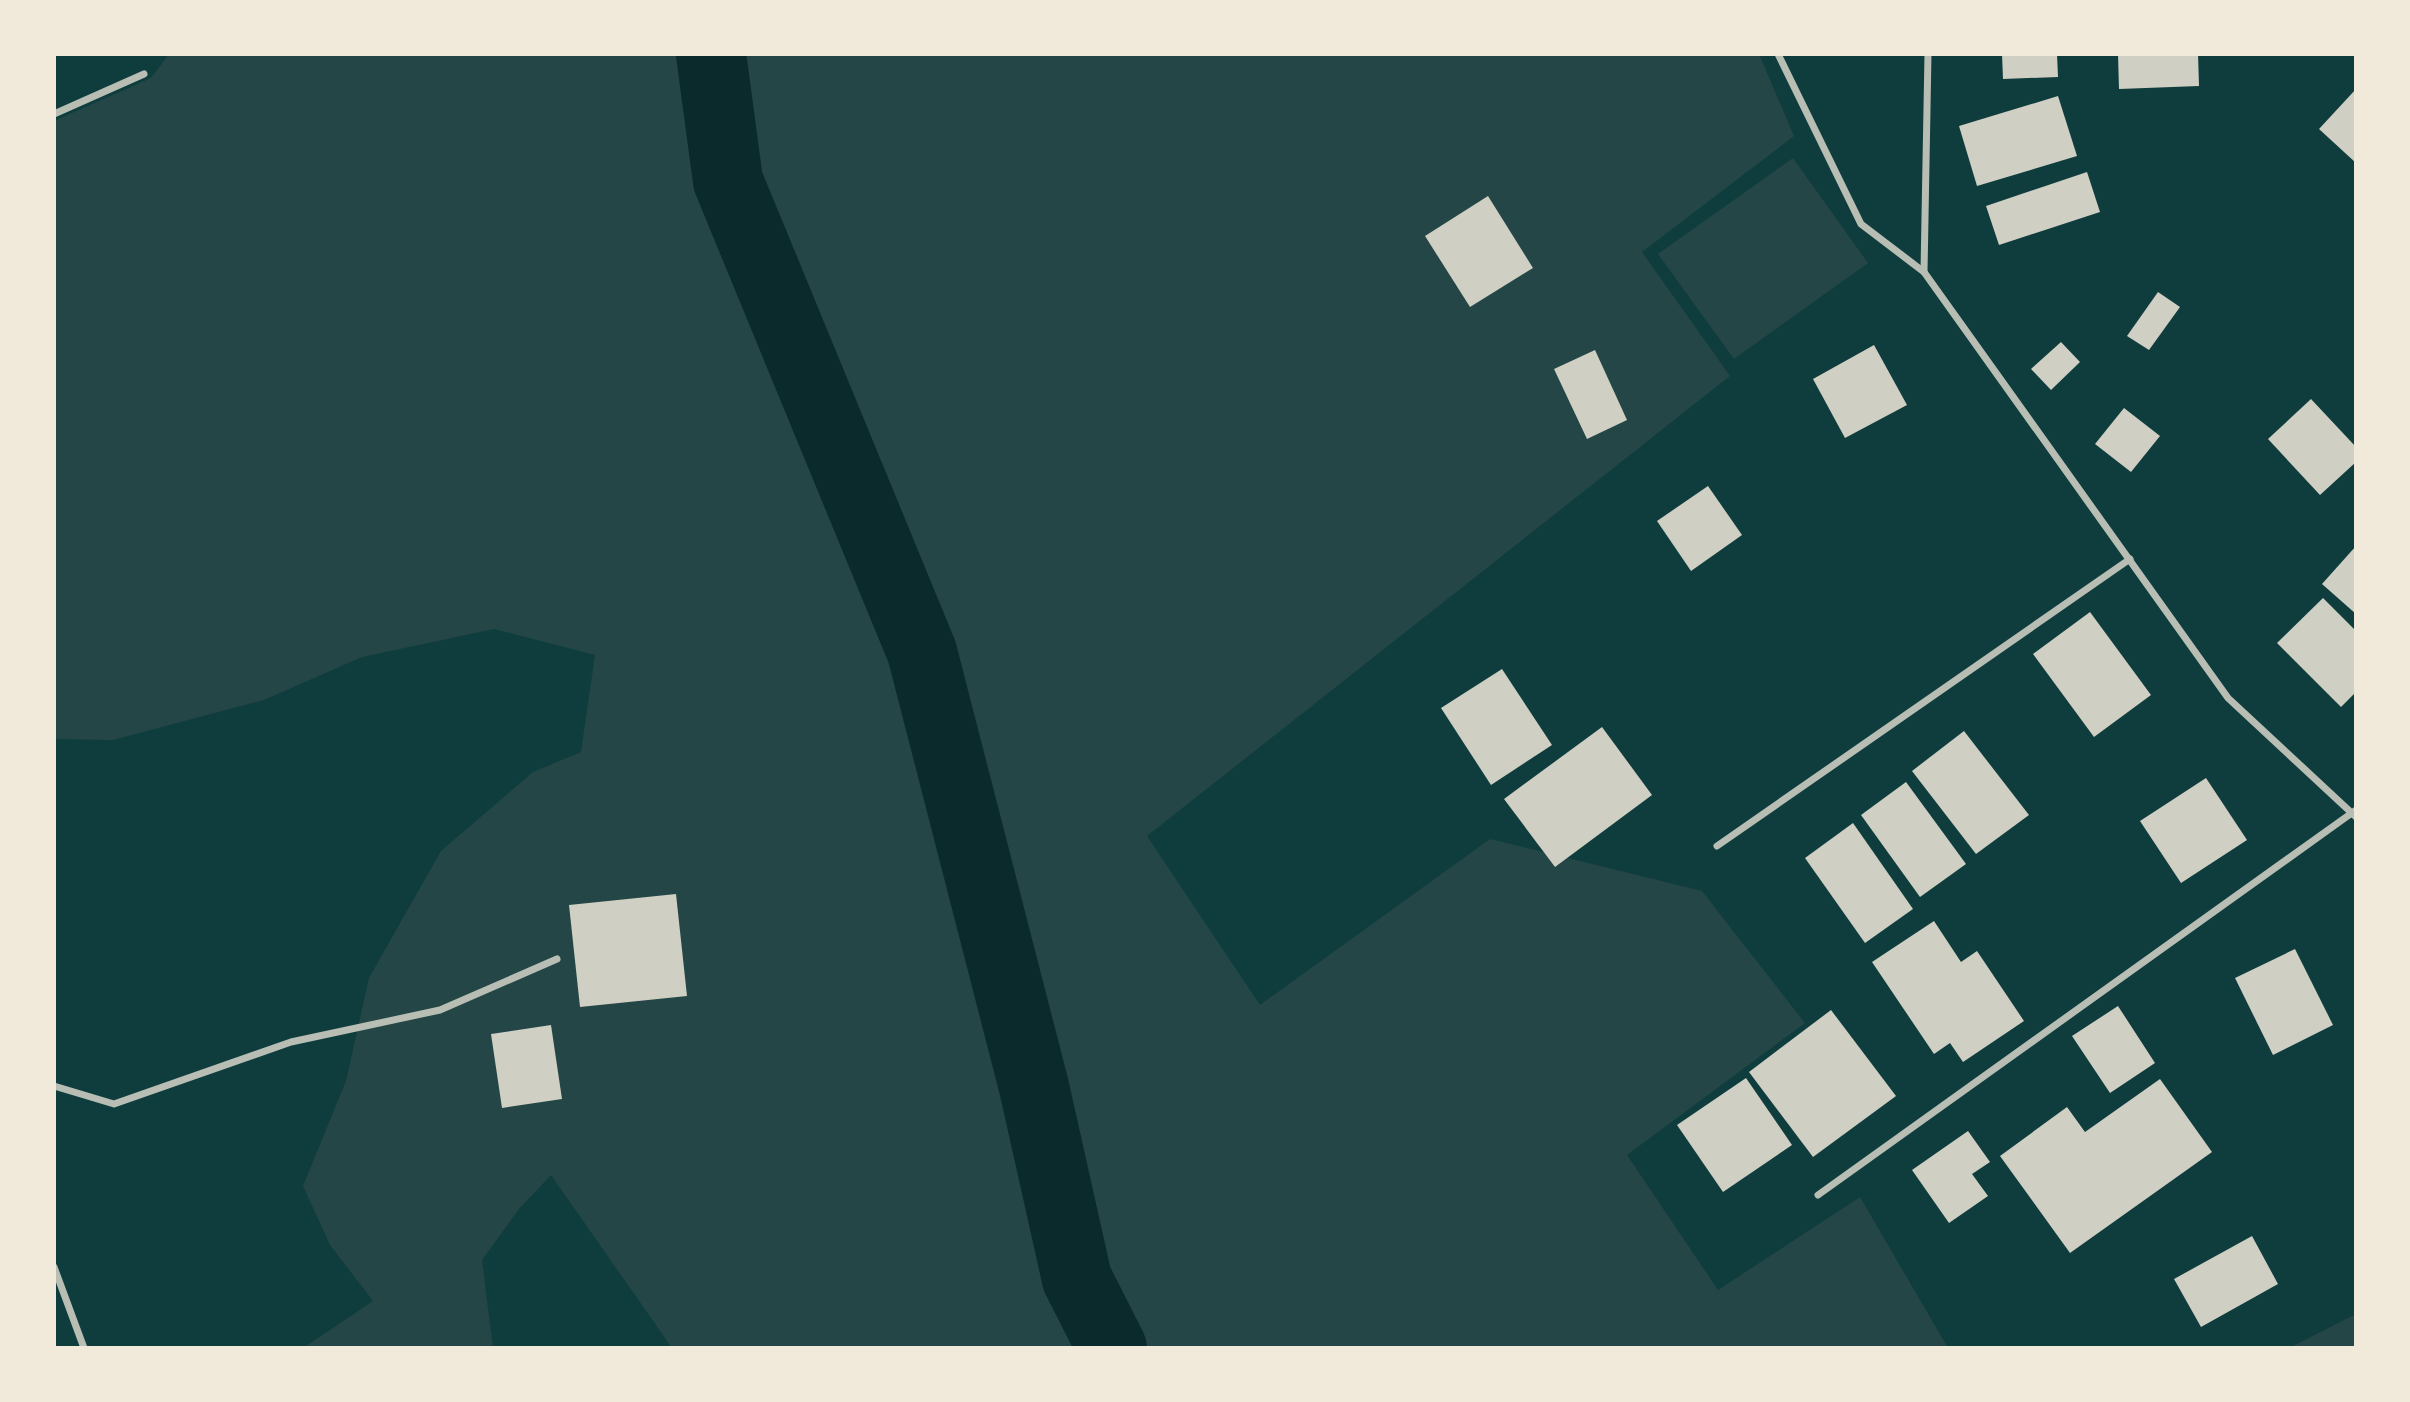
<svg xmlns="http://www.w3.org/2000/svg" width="2410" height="1402" font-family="'Titillium Web',sans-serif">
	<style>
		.green { fill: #244646 }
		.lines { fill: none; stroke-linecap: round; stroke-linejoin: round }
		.river { stroke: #0a2a2b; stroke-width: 70 }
		.building { fill: #cfcfc3 }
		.minor { stroke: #b8beb3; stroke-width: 7 }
	</style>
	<rect width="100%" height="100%" fill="#0f3d3e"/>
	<g class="green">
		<path d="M169 54H1759L1794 136 1642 252 1730 376 1147 836 1260 1005 1490 839 1702 891 1805 1023 1627 1155 1718 1290 1860 1197 1948 1348H672L551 1175 519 1209 482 1260 493 1348H303L373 1301 330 1245 303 1186 346 1081 369 978 441 851 533 772 581 752 595 655 494 629 362 657 264 700 113 740 54 739V121L151 78Z"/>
		<path d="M1793 158 1868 263 1734 359 1658 254Z"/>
		<path d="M2356 1314V1348H2289Z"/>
	</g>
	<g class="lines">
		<path class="river" d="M711 54 728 181 922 652 1034 1087 1077 1279 1112 1348"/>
	</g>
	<g class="building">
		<path d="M2002 54H2057L2058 77 2003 79Z"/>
		<path d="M2118 54H2198L2199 86 2119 89Z"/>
		<path d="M2356 89V163L2319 129Z"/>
		<path d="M2058 96 2077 156 1977 186 1959 126Z"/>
		<path d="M2087 172 2100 212 1999 245 1986 206Z"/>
		<path d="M1488 196 1533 268 1470 307 1425 236Z"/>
		<path d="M2158 292 2180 307 2149 350 2127 336Z"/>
		<path d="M2061 342 2080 362 2051 390 2031 369Z"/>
		<path d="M1874 345 1907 405 1845 438 1813 379Z"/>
		<path d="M1595 350 1627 420 1587 439 1554 369Z"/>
		<path d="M2311 399 2356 447V462L2320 495 2268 439Z"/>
		<path d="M2124 408 2160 436 2131 472 2095 444Z"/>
		<path d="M1708 486 1742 535 1691 571 1657 521Z"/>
		<path d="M2356 546V614L2322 584Z"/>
		<path d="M2323 598 2356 631V692L2341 707 2277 643Z"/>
		<path d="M2090 612 2151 695 2094 737 2033 654Z"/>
		<path d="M1502 669 1552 745 1491 785 1441 708Z"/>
		<path d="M1602 727 1652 795 1555 867 1504 799Z"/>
		<path d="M1964 731 2029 815 1976 854 1912 771Z"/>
		<path d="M2206 778 2247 840 2181 883 2140 821Z"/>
		<path d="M1906 782 1966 864 1920 897 1861 815Z"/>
		<path d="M1853 823 1913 909 1865 943 1805 858Z"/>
		<path d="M676 894 687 996 580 1007 569 905Z"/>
		<path d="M1934 921 1961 962 1977 951 2024 1021 1963 1062 1950 1043 1934 1054 1872 962Z"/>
		<path d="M2295 949 2333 1025 2273 1055 2235 978Z"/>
		<path d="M2118 1006 2155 1063 2110 1093 2072 1036Z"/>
		<path d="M1831 1010 1896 1096 1813 1157 1749 1072Z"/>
		<path d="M551 1025 562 1099 502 1108 491 1034Z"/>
		<path d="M1746 1078 1792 1145 1723 1192 1677 1125Z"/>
		<path d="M2160 1079 2212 1152 2070 1253 2000 1156 2067 1107 2085 1132Z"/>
		<path d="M1968 1131 1990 1162 1972 1174 1988 1196 1949 1223 1912 1170Z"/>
		<path d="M2252 1236 2278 1284 2201 1327 2174 1279Z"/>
	</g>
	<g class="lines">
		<g class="minor">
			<path d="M1778 54 1861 224 1924 272"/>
			<path d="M1928 54 1924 272 2228 698 2356 817"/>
			<path d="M54 114 144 74"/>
			<path d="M1717 846 2130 559"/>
			<path d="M54 1086 114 1104 291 1042 440 1010 557 959"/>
			<path d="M1818 1195 2356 810"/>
			<path d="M54 1267 84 1348"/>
		</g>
	</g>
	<rect width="2410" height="1402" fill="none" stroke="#f1e9da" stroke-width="112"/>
</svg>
